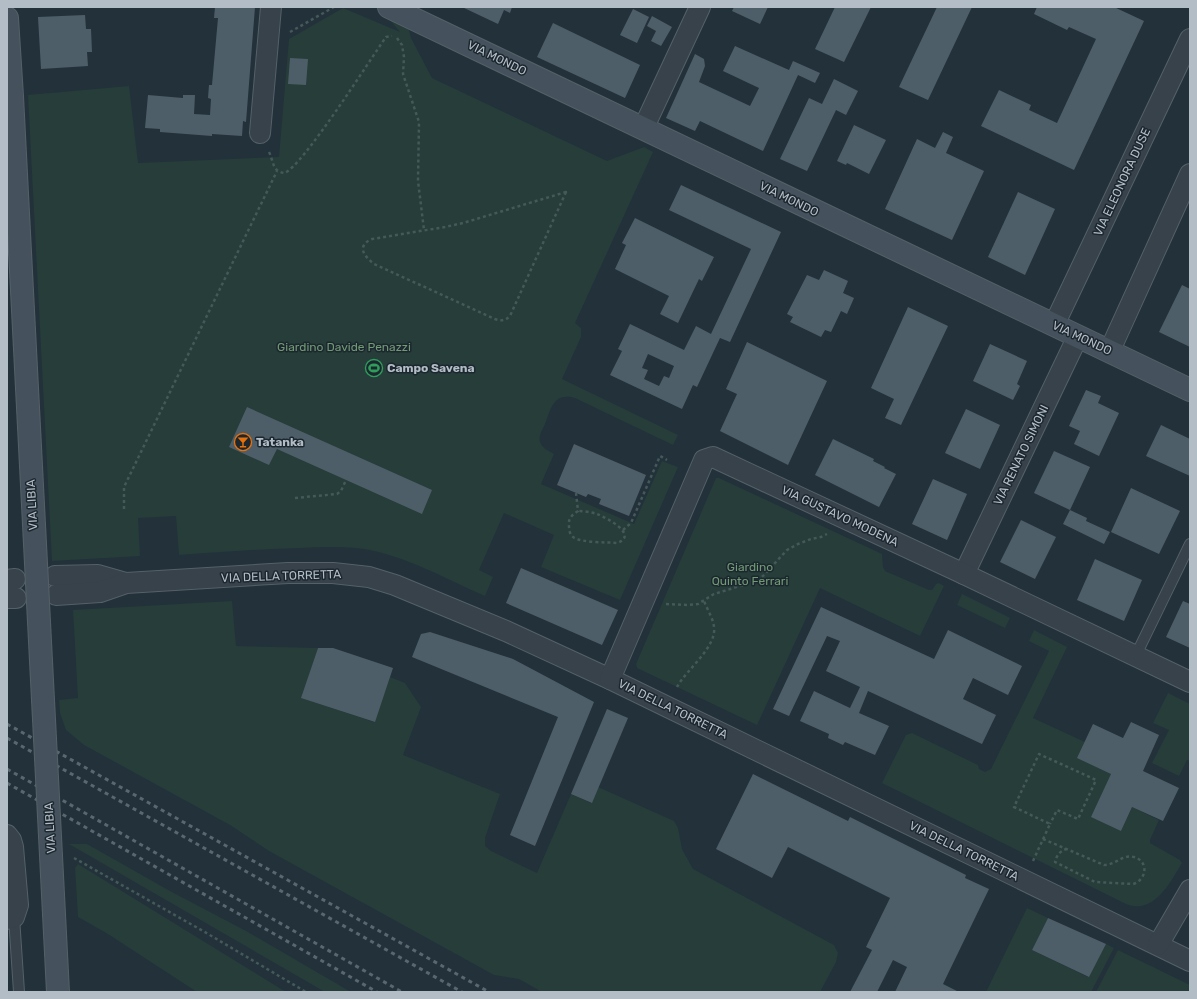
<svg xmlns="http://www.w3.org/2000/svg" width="1197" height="999" font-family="Rubik,sans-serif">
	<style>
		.green { fill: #263d3a }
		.building { fill: #4e5e68; fill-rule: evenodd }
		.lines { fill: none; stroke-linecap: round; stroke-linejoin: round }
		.lane-casing { stroke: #556068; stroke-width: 12 }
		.street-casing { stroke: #556068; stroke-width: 22 }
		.secondary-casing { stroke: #556068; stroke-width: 24 }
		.path { stroke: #455958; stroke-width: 2.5; stroke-dasharray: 3 3; stroke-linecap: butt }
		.lane { stroke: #37424a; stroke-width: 10 }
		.street { stroke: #37424a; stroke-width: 20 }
		.secondary { stroke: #45525d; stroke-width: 22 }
		.rail { stroke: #596771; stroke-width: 3; stroke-dasharray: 4 4; stroke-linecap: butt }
		.secondary-bridge-casing { stroke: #556068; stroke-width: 24; stroke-linecap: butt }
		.secondary-bridge { stroke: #45525d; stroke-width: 22 }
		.labels { text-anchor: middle; stroke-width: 3; stroke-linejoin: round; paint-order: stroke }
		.street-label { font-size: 12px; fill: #b2bdc6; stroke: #1c272f }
		.park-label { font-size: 12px; fill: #719b73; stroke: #1c272f }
		.poi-label { font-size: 12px; font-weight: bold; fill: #b2bdc6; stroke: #1c272f; text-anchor: start }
	</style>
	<rect width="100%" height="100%" fill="#23313a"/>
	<g class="green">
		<path d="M379 7 405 15 411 38 432 78 607 161 644 147 653 152 575 323 581 328V337L562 379 678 435 673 445 575 398C554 392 551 408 545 424 543 429 538 436 540 442 542 448 549 451 554 454L541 484 634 524 662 461 678 467 620 600 541 567 554 535 504 513 479 570 493 577 485 596C446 579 406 556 364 549 343 546 321 547 300 548 259 549 219 552 179 555L176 516 138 518 140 556 52 561 28 95 129 86 138 163 279 157 289 39 343 8 400 32Z"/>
		<path d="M716 478H719L882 554 883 567 885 571 929 590H932L936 584 939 583 944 586 920 636 820 588 757 725 637 668 636 664Z"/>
		<path d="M962 594 1010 618 1005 628 957 605Z"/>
		<path d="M232 601 236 646 318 648 302 698 374 722 390 677 405 683 421 707 403 755 500 794 485 838V846L491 851 537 873 571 794 591 803 598 787 674 821 678 828 682 849 693 869 834 945 838 953 836 962 820 992H542L519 979 494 975 269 851 230 825 84 745 66 730 60 713 59 700 78 698 73 610Z"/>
		<path d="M1034 630 1067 647 1033 718 1085 742 1111 774 1121 831 1132 807 1159 820 1150 840V843L1180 860 1182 863C1170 883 1154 915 1126 904L882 783 906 735 912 733 978 765 979 769 985 772 991 769 1049 651 1029 641Z"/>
		<path d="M1168 693 1190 704V761L1187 760 1179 776 1152 763 1169 730 1153 723Z"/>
		<path d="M69 844H87L170 891 248 932 351 992H325Z"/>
		<path d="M78 864 286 992H197L108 934 78 917 75 868Z"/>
		<path d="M1027 908 1048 918 1032 950 1088 977 1106 944 1114 948 1091 992H986Z"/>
		<path d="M1118 950 1190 985V992H1096Z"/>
	</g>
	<g class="building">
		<path d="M215 7H255L246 122 243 121 242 136 212 134V136L160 132V129L145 128 148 95 183 98V95H195L194 114 210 115 211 99 208 98 209 85H212L218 18H214Z"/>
		<path d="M462 7H512L510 13 504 10 498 24Z"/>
		<path d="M734 7H768L760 24 732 11Z"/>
		<path d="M835 7H871L844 62 815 49Z"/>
		<path d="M937 7H972L928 100 899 87Z"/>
		<path d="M1037 7H1114L1144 21 1074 170 981 126 999 90 1031 105 1029 110 1057 123 1096 39 1069 27 1067 30 1034 14Z"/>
		<path d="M633 9 649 17 637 43 620 35Z"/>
		<path d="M85 15 86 29H91L92 52H87L88 66 41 69 38 17Z"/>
		<path d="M652 16 672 27 661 46 651 41 656 31 647 26Z"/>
		<path d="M553 23 640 65 625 98 537 57Z"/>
		<path d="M735 46 789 70 793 61 820 73 815 83 798 75 763 151 700 121 695 131 666 118 695 54 704 59 705 66 699 82 750 106 759 88 723 71Z"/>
		<path d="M290 58 308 59 306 85 288 84Z"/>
		<path d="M834 79 858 91 846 115 836 110 807 171 780 159 809 98 822 104Z"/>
		<path d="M854 125 886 140 869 174 847 163 846 165 837 161Z"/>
		<path d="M943 132 953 137 946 153 984 171 952 240 885 209 917 139 935 148Z"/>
		<path d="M681 185 781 232 730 342 720 338 697 387 693 385 682 409 610 375 622 351 618 349 630 324 684 350 696 326 711 334 751 249 669 210ZM648 354 674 366 669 378 664 376 659 386 644 379 648 370 642 368Z"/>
		<path d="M1018 192 1055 209 1025 275 988 257Z"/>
		<path d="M635 218 714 257 702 281 699 279 678 323 660 314 669 296 615 269 626 245 622 243Z"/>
		<path d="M824 270 848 281 843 293 854 298 847 314 841 311 831 332 825 330 821 337 790 322 793 317 787 314 807 275 819 280Z"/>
		<path d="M1182 285 1190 289V347L1159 332Z"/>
		<path d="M908 307 948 326 901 425 885 418 894 399 871 388Z"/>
		<path d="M747 342 827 381 788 465 720 431 737 394 726 389Z"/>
		<path d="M990 344 1027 361 1017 384 1020 386 1013 400 973 381Z"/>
		<path d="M1086 390 1101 396 1098 403 1119 413 1099 456 1074 444 1080 431 1069 426Z"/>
		<path d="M247 407 432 490 422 514 277 449 269 465 229 447Z"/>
		<path d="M966 409 1000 425 980 469 945 453Z"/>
		<path d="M1161 425 1190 439V476L1146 456Z"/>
		<path d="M833 439 874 459 873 461 885 467 884 468 896 474 879 507 815 475Z"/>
		<path d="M574 444 646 475 629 516 599 504 601 499 588 494 586 497 557 485Z"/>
		<path d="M1054 451 1090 467 1070 510 1034 493Z"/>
		<path d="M933 479 967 494 947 540 912 524Z"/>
		<path d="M1131 488 1180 511 1159 554 1111 532Z"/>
		<path d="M1070 510 1087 518 1086 521 1110 532 1104 544 1063 524Z"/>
		<path d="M1021 520 1056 537 1035 579 1000 562Z"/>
		<path d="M1095 559 1142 580 1124 621 1077 600Z"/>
		<path d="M521 568 618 610 602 645 506 603Z"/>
		<path d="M1183 601 1190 604V648L1166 637Z"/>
		<path d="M821 607 934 659 948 630 1022 666 1008 695 973 678 963 699 996 715 982 744 868 691 859 713 889 726 875 755 845 742 843 745 828 738 829 734 800 721 814 691 850 708 860 687 826 671 840 641 827 636 789 716 773 709Z"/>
		<path d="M430 632 513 659 594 702 535 846 510 835 558 717 412 657 421 634Z"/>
		<path d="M318 648H333L393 668 375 722 301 698Z"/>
		<path d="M607 709 628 718 592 803 571 794Z"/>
		<path d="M1131 722 1159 735 1143 771 1179 788 1163 821 1132 807 1121 831 1091 817 1111 774 1077 758 1093 724 1123 738Z"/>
		<path d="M753 774 848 821 850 817 966 875 965 878 989 889 943 984 959 992H895L907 967 893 960 877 992H850L872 950 866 947 890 898 788 847 772 878 716 849Z"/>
		<path d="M1048 918 1106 944 1089 977 1032 950Z"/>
	</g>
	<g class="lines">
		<g class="lane-casing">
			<g id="lane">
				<path d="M1136 655 1190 544"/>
				<path d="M14 917 19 992"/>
			</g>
		</g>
		<g class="street-casing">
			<g id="street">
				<path d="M643 129 700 7"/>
				<path d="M260 133 271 7"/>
				<path d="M1054 325 1190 39"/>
				<path d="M1110 350 1190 174"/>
				<path d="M964 574 1078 336"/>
				<path d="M55 576 98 575 126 583"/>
				<path d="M7 580 15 579"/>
				<path d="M56 595 100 592 126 583 288 573H333L369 577 395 585 506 631 610 679 1190 961"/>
				<path d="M7 598H16"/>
				<path d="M610 679 704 460 713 457 964 574 1190 682"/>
				<path d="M7 835 11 840 13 847 18 905 14 917 7 919"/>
				<path d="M1158 945 1190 890"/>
			</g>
		</g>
		<g class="secondary-casing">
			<g id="secondary">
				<path d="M389 7 1190 390"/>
				<path d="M7 18 12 96"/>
			</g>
		</g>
		<g class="path">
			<path d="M290 32 334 7"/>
			<path d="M397 38 402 45 404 57 403 74 419 122 418 181 424 230"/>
			<path d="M269 152C274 162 272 171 284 173 301 169 371 58 386 37L392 36"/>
			<path d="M566 192 510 316C505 321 501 321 495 319L374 264C364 256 356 246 372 239L445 227 463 223Z"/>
			<path d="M576 493 578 511C572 515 568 518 569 526 569 530 570 535 573 537 581 543 607 542 617 543 640 535 605 517 597 514 591 512 584 511 578 511"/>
			<path d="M295 498 337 494 341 491 346 480"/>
			<path d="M124 509V487L277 171"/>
			<path d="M623 530 631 523 660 456 667 460"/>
			<path d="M666 604 687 605 698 604 714 594 753 582 763 576 787 550 798 544 811 539 821 537 827 534"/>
			<path d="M677 687C686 670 717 647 714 627 713 618 707 609 704 601"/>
			<path d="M1043 839 1104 865C1116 865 1122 854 1134 857 1149 861 1147 880 1133 884L1095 882 1055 862C1057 855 1059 852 1066 849"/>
			<path d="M74 858 203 931 306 992"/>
			<path d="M1033 861 1050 824 1014 807 1039 754 1096 780 1078 819 1057 810 1050 824"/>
		</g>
		<use href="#lane" class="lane"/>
		<use href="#street" class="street"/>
		<use href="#secondary" class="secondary"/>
		<g class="rail">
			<path d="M7 724 489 992"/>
			<path d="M7 738 462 992"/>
			<path d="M7 769 402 992"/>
			<path d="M7 783 377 992"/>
		</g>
		<g class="secondary-bridge-casing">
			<path id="secondary-bridge" d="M12 96 58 992"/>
		</g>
		<use href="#secondary-bridge" class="secondary-bridge"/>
	</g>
	<defs>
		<g id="stadium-ring" transform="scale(0.9)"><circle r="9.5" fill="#1c272f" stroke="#2e9e5b" stroke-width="1.5"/><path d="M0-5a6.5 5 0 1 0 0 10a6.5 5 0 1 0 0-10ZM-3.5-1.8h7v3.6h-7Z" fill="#2e9e5b"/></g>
		<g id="bar-ring" transform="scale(0.9)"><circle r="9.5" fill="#1c272f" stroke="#e8710a" stroke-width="1.5"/><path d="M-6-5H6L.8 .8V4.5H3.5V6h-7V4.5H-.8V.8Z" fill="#e8710a"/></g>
	</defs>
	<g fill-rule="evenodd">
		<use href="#stadium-ring" x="374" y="368"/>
		<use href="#bar-ring" x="243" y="442"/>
	</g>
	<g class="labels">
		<g class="street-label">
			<text transform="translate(497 58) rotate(26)" y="4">VIA MONDO</text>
			<text transform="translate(1122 182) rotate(-65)" y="4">VIA ELEONORA DUSE</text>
			<text transform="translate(789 199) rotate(26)" y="4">VIA MONDO</text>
			<text transform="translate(1082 338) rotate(25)" y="4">VIA MONDO</text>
			<text transform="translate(1021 455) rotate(-64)" y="4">VIA RENATO SIMONI</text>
			<text transform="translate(32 505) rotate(-93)" y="4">VIA LIBIA</text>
			<text transform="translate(840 516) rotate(25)" y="4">VIA GUSTAVO MODENA</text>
			<text transform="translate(281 576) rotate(-2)" y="4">VIA DELLA TORRETTA</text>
			<text transform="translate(673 709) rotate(26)" y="4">VIA DELLA TORRETTA</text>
			<text transform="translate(50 828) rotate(-93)" y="4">VIA LIBIA</text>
			<text transform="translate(964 851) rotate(26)" y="4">VIA DELLA TORRETTA</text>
		</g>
		<g class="park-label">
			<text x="344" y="351">Giardino Davide Penazzi</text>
			<text x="750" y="571">Giardino<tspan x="750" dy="14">Quinto Ferrari</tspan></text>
		</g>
		<g class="poi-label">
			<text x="387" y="372">Campo Savena</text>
			<text x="256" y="446">Tatanka</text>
		</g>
	</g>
	<rect width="1197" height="999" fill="none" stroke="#b2bdc6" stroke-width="16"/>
</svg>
